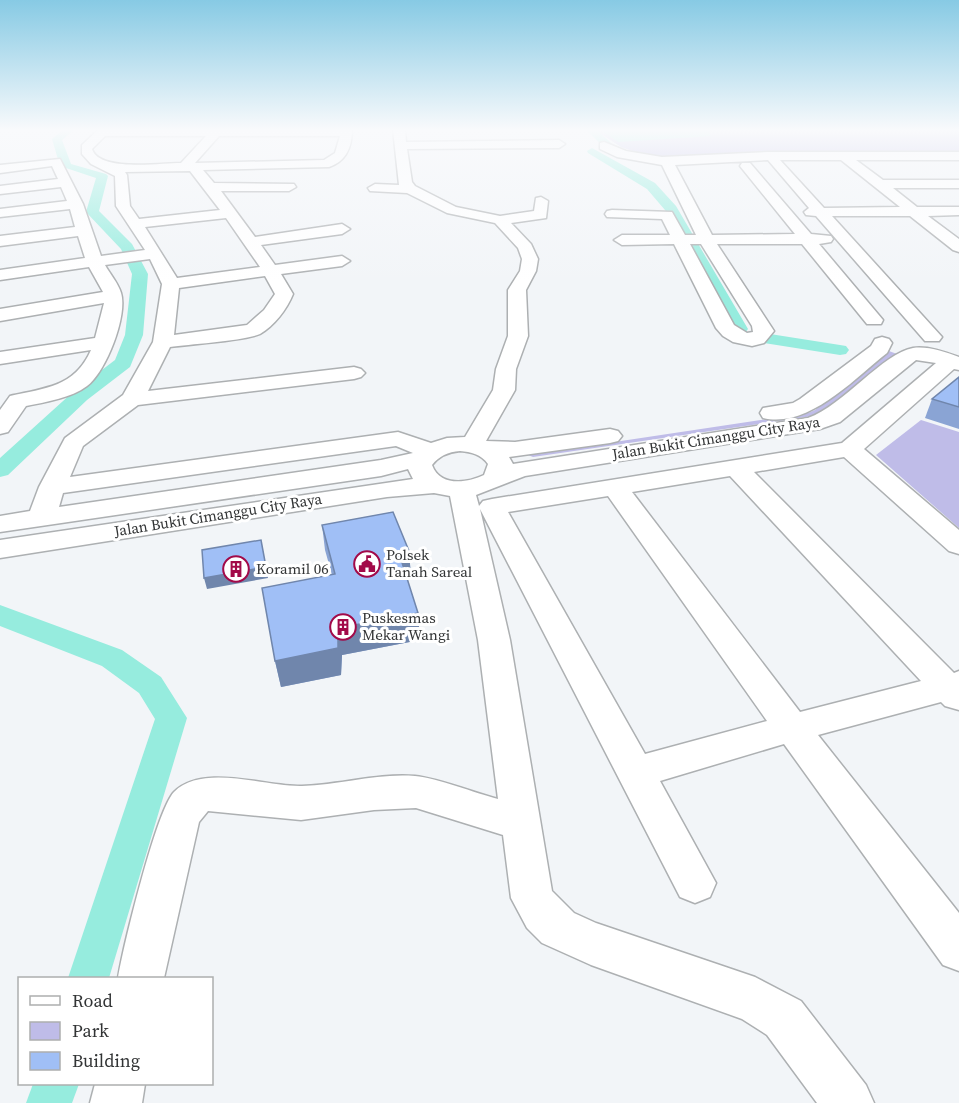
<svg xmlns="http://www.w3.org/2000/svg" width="959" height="1103" font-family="'Source Serif 4',serif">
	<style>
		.green { fill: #bfbce8 }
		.water { fill: #96ecde }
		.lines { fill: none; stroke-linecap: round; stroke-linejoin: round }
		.canal { fill: #96ecde; fill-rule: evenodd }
		.minor-casing { stroke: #adb0b2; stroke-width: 3 }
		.minor { fill: #fff; fill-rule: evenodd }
		.wall { fill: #8aa4d4 }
		.shaded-wall { fill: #7086ac }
		.building { fill: #a0bff6; stroke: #7086ac; stroke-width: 1.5 }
		.labels { text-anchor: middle; stroke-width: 6; stroke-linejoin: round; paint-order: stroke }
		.street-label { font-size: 15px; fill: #323435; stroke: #fff }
		.poi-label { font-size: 15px; fill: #323435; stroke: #fff; text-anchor: start }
	</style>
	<rect width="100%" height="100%" fill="#f2f5f8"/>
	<g class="green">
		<path d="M594 129H959V153L650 157 621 147Z"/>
		<path d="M889 351 897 354 822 412 813 416 533 457 528 455 808 413 815 410Z"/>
		<path d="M921 420 959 432V528L876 455Z"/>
	</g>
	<path class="water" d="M600 129H708L711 136 618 142Z"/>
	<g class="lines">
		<g class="canal">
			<path d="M64 129H75L62 140 71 164 106 174 108 176 99 211 132 244 148 274 143 335 130 367 87 400 8 475 0 477V458L73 392 115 360 125 335 132 274 121 249 86 212 96 178 60 166 52 139Z"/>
			<path d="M585 129H596L612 144 603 146Z"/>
			<path d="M592 148 655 183 676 206 748 329 745 333H733L730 329 665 210 647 189 588 153 587 151Z"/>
			<path d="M770 334 840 345 846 346 849 350 846 354 840 355 764 343 761 339 764 335Z"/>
			<path d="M0 605 122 650 161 677 187 718 109 978H68L155 719 139 693 102 666 0 626Z"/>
			<path d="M33 1084H79L72 1103H26Z"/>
		</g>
		<g class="minor-casing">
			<g id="minor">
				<path d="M99 129H352C352 146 347 161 329 167L203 170 214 183 294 184 296 187 289 191H221L255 237 342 224 350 229 342 234 261 245 275 265 342 256 350 261 342 266 281 274 293 294C287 309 274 326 260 334 244 341 190 344 170 347L148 391 354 367 361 369 365 373 361 377 354 379 138 405 83 446 70 477 398 432 431 443 447 438 465 437 493 390 496 369 508 336V290L520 271 522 259 518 248 495 223 447 213 407 193 370 191 368 188 375 184 399 185 393 129H405L406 142 559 140 565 144 559 148 407 149 412 182 415 186 456 207 500 216 534 211 536 198 541 197 548 201 546 218 511 223 531 244 538 259 536 271 526 290 528 336 516 369 515 390 486 441 515 442 610 429 618 431 622 436 618 441 610 443 509 457 513 464 808 418C844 405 883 353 913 348 928 346 945 352 959 357V370L954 369 864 449 959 530V554L949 551 844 457 754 472 954 673 959 671V710L945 706 941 702 818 735 959 913V971L943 965 784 744 660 781 716 883 710 897 695 903 680 897 480 509 510 640 552 891 574 913 596 923 755 977 801 1001 866 1085 874 1103H817L767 1035 742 1019 591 965 542 943 527 928 511 898 503 835 416 808 374 810 301 820 208 811 199 822 164 978H118C123 948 156 811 174 792 203 763 266 787 302 786 340 785 377 773 415 776 437 778 475 793 498 799L478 640 450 496 434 493 387 497 0 558V540L413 479 408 469 381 476 0 532V516L30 511 39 487 65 438 123 395 153 342 162 284 150 259 105 265C110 274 118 283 121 293 128 315 106 372 87 386 71 398 46 402 26 406L8 432 0 434V410L10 396C45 388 75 387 91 350L0 364V352L95 338 104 303 0 321V309L103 292 89 267 0 280V270L85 258 78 236 0 246V236L75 227 70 209 0 217V209L67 201 61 187 0 194V186L58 179 52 166 0 173V165L60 159 83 204 101 256 145 250 116 206 115 176 91 164 82 154V145ZM105 136H206L181 163C160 163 99 172 92 149ZM219 136H340L335 153 324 160 195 163ZM190 171 220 210 139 219 130 206 127 175 125 172ZM226 218 260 267 177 278 145 227ZM265 276 275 294 264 310 247 325 174 335 179 288ZM916 360 936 363 842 443 492 499 483 501 479 506 476 495 525 476 820 429 840 422ZM396 446 413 453 381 460 59 507 63 493ZM460 451C471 452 481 454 488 464L484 475C467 483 440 487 432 465 439 456 448 452 460 451ZM730 476 921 681 800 712 632 492ZM608 496 767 721 645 754 508 512Z"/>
				<path d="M604 142 626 151 662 157 767 152H959V160H856L883 180H959V188H893L917 207H959V215L928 216 959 239V252L953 250 910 216H832L942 337 939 341H925L816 216 806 215 804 212 809 208 768 160 675 165 712 235 795 234 740 166 742 163H750L811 234 831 236 833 239 831 242 819 244 883 320 881 324H867L802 244H717L774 331 764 343 752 346 733 342 723 336 716 328 674 244 622 245 614 240 622 235H670L662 219 607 217 605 214 607 211 612 210 672 212 685 235H696L662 165 617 157 600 149V143ZM780 160H841L900 207 824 208ZM690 244H701L752 326 753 332 747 333 734 325Z"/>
				<path d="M882 337 889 339 892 343 887 353C854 379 808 429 763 418L760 413 763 408 793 403 800 399 871 346 875 339Z"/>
				<path d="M95 1084H145L142 1103H90Z"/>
			</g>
		</g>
		<use href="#minor" class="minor"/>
	</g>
	<g class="wall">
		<path d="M959 377V429L925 418 932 399Z"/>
		<path d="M322 525 409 551 411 577 407 578 418 613 420 640 342 655 341 675 281 687 275 661 332 575 325 550Z"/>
	</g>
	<g class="shaded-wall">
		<path d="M261 540 268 578 207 589 204 578Z"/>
		<path d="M409 551 411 577 401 579 399 553Z"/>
		<path d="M418 613 420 640 342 655 341 675 281 687 275 661 338 628Z"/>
	</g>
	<g class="building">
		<path d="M959 377V407L932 399Z"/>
		<path d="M393 512 409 551 399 553 418 613 338 628V648L275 661 262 588 335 574 322 525Z"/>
		<path d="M261 540 266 567 204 578 202 550Z"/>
	</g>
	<linearGradient id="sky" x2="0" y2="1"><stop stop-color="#87cae4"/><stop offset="0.46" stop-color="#f9fafc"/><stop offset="1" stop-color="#f9fafc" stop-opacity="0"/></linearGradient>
	<rect width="959" height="283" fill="url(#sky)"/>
	<defs>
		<g id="civic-ring" transform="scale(1.35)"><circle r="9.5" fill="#fff" stroke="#a20a49" stroke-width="1.5"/><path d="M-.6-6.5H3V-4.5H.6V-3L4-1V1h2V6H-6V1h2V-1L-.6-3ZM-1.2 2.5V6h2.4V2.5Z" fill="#a20a49"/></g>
		<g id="building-ring" transform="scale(1.35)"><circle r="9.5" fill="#fff" stroke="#a20a49" stroke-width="1.5"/><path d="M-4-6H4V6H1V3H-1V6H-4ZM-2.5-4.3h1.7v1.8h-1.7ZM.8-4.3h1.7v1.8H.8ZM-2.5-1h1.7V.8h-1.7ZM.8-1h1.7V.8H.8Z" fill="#a20a49"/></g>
	</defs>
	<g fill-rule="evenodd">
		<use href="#civic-ring" x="367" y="564"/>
		<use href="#building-ring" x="236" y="569"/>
		<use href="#building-ring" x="343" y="627"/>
	</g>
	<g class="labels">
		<g class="street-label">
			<text transform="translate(716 438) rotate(-9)" y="5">Jalan Bukit Cimanggu City Raya</text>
			<text transform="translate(218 515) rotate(-9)" y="5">Jalan Bukit Cimanggu City Raya</text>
		</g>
		<g class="poi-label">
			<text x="386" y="560">Polsek<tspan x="386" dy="17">Tanah Sareal</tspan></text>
			<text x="256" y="574">Koramil 06</text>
			<text x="362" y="623">Puskesmas<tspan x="362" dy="17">Mekar Wangi</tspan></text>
		</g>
	</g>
	<rect x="18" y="977" width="195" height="108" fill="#ffffff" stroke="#adaeae" stroke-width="1.5"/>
	<rect x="30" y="996" width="30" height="9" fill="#ffffff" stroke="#adaeae" stroke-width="1.5"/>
	<text x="72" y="1007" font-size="18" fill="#323435">Road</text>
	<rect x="30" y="1022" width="30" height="18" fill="#bfbce8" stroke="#adaeae" stroke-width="1.5"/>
	<text x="72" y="1037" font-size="18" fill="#323435">Park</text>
	<rect x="30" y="1052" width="30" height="18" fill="#a0bff6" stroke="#adaeae" stroke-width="1.5"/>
	<text x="72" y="1067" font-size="18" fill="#323435">Building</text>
</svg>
